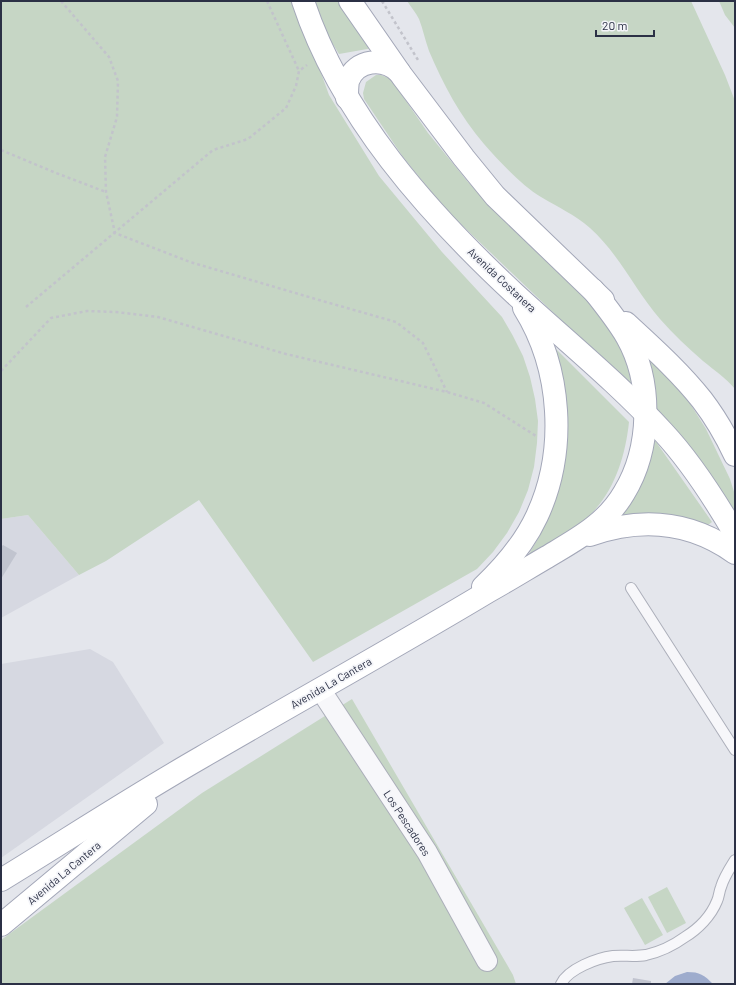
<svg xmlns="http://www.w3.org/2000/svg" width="736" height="985" font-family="Barlow,sans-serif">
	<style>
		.built { fill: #d6d8e1 }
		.green { fill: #c6d6c5 }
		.water { fill: #9eaccd }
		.building { fill: #c1c4cf }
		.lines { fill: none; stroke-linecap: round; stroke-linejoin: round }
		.lane-casing { stroke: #acafba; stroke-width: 12 }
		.street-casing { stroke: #acafba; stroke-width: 22 }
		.primary-casing { stroke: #a3a7b8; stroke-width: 24 }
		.path { stroke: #c2c3cb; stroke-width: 2.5; stroke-dasharray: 3 3; stroke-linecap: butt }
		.lane { stroke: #f7f7fa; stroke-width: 10 }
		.street { stroke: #f7f7fa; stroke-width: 20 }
		.primary { stroke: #fff; stroke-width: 22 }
		.labels { text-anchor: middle; stroke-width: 3.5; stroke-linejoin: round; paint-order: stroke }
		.street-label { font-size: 11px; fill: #2b3045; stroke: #f4f5f9 }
	</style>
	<rect width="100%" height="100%" fill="#e4e6ec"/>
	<g class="built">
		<path d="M28 515 79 575 1 618V519Z"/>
		<path d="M90 649 113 662 164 743 1 858V664Z"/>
	</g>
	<g class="green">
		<path d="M1 1H295L329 95 379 176 442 252 502 317 513 336 523 356 530 377 535 399 538 421 537 443 534 467 528 490 519 512 507 533 493 552 477 569 313 662 199 500 106 561 79 575 28 515 1 519Z"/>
		<path d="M315 1H342L373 48 339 54 328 36Z"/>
		<path d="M407 1H691L725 75 735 101V389C726 378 714 370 703 361 688 348 673 334 660 319 635 290 619 254 590 228 575 215 558 207 541 197 522 186 499 161 484 144 460 116 443 84 429 51 425 40 423 29 419 19 416 13 411 7 407 1Z"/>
		<path d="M719 1H735V28L725 15Z"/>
		<path d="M376 75H381L391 79 428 133 468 182 522 238 607 320 625 353 632 385 626 382 445 209 403 157 364 99 363 93 366 82Z"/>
		<path d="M554 347 629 422C625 460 612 499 580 524 564 537 544 548 526 559L539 537 549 514 560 369Z"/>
		<path d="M643 349 681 389 706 429 730 479 735 495V528L651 410Z"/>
		<path d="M654 439 712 522 704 528 617 517 635 496 646 472Z"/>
		<path d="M352 699 513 975 516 984H1V940L202 793Z"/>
		<path d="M667 887 686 923 667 933 648 897Z"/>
		<path d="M642 898 663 935 645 945 624 908Z"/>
	</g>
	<path class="water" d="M687 972C700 972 704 975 713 984H665L675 976Z"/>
	<g class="building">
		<path d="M3 545 17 553 1 579V547Z"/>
		<path d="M633 978 651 981V984H632Z"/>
	</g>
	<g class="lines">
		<g class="lane-casing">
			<g id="lane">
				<path d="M631 588 735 750"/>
				<path d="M561 984C568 969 597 958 613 956 624 955 635 957 646 955 659 952 674 945 685 937 698 929 711 916 717 901 719 897 719 892 721 887 724 877 730 868 735 860"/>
			</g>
		</g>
		<g class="street-casing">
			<path id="street" d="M320 689 427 852 487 961"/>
		</g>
		<g class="primary-casing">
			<g id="primary">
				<path d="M303 1C341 116 428 213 515 294 565 340 617 382 663 432 691 462 714 498 735 534"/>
				<path d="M350 1 402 76 464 158 495 196 603 300"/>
				<path d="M347 98C347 92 347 87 348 81 356 59 384 57 399 72"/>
				<path d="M626 323C652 347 680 372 702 400 715 417 726 436 735 455"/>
				<path d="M590 535C641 517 690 521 735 553"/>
				<path d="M483 587C504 567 525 542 537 516 567 451 562 369 524 308"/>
				<path d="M1 880C68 839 134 796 202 757 298 701 394 648 489 591 509 580 528 568 547 557 577 539 606 524 624 493 651 449 653 383 627 337 617 320 605 305 593 290"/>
				<path d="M1 925 146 804"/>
			</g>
		</g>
		<g class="path">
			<path d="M61 1 109 57 118 81 117 117 105 157 106 192 115 233 190 262 319 300 396 322 423 343 447 392"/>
			<path d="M267 1 299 71"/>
			<path d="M382 1 418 60"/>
			<path d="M1 150 56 173 106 192"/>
			<path d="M26 307 213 150 248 139 286 108 296 86 299 71 307 65"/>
			<path d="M1 371 51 318 87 311 116 312 158 317 286 354 447 392 484 403 536 436"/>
		</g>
		<use href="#lane" class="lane"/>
		<use href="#street" class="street"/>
		<use href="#primary" class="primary"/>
	</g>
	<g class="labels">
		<g class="street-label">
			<text transform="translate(502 280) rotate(43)" y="4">Avenida Costanera</text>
			<text transform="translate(331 683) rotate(-30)" y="4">Avenida La Cantera</text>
			<text transform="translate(407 823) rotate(57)" y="4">Los Pescadores</text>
			<text transform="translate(64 873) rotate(-40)" y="4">Avenida La Cantera</text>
		</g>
	</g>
	<rect width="736" height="985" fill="none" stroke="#2b3045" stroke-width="4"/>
	<path d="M596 30v6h58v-6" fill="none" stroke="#2b3045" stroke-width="2"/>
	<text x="602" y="30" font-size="12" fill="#2b3045" stroke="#f4f5f9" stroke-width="3" paint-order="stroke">20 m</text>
</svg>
